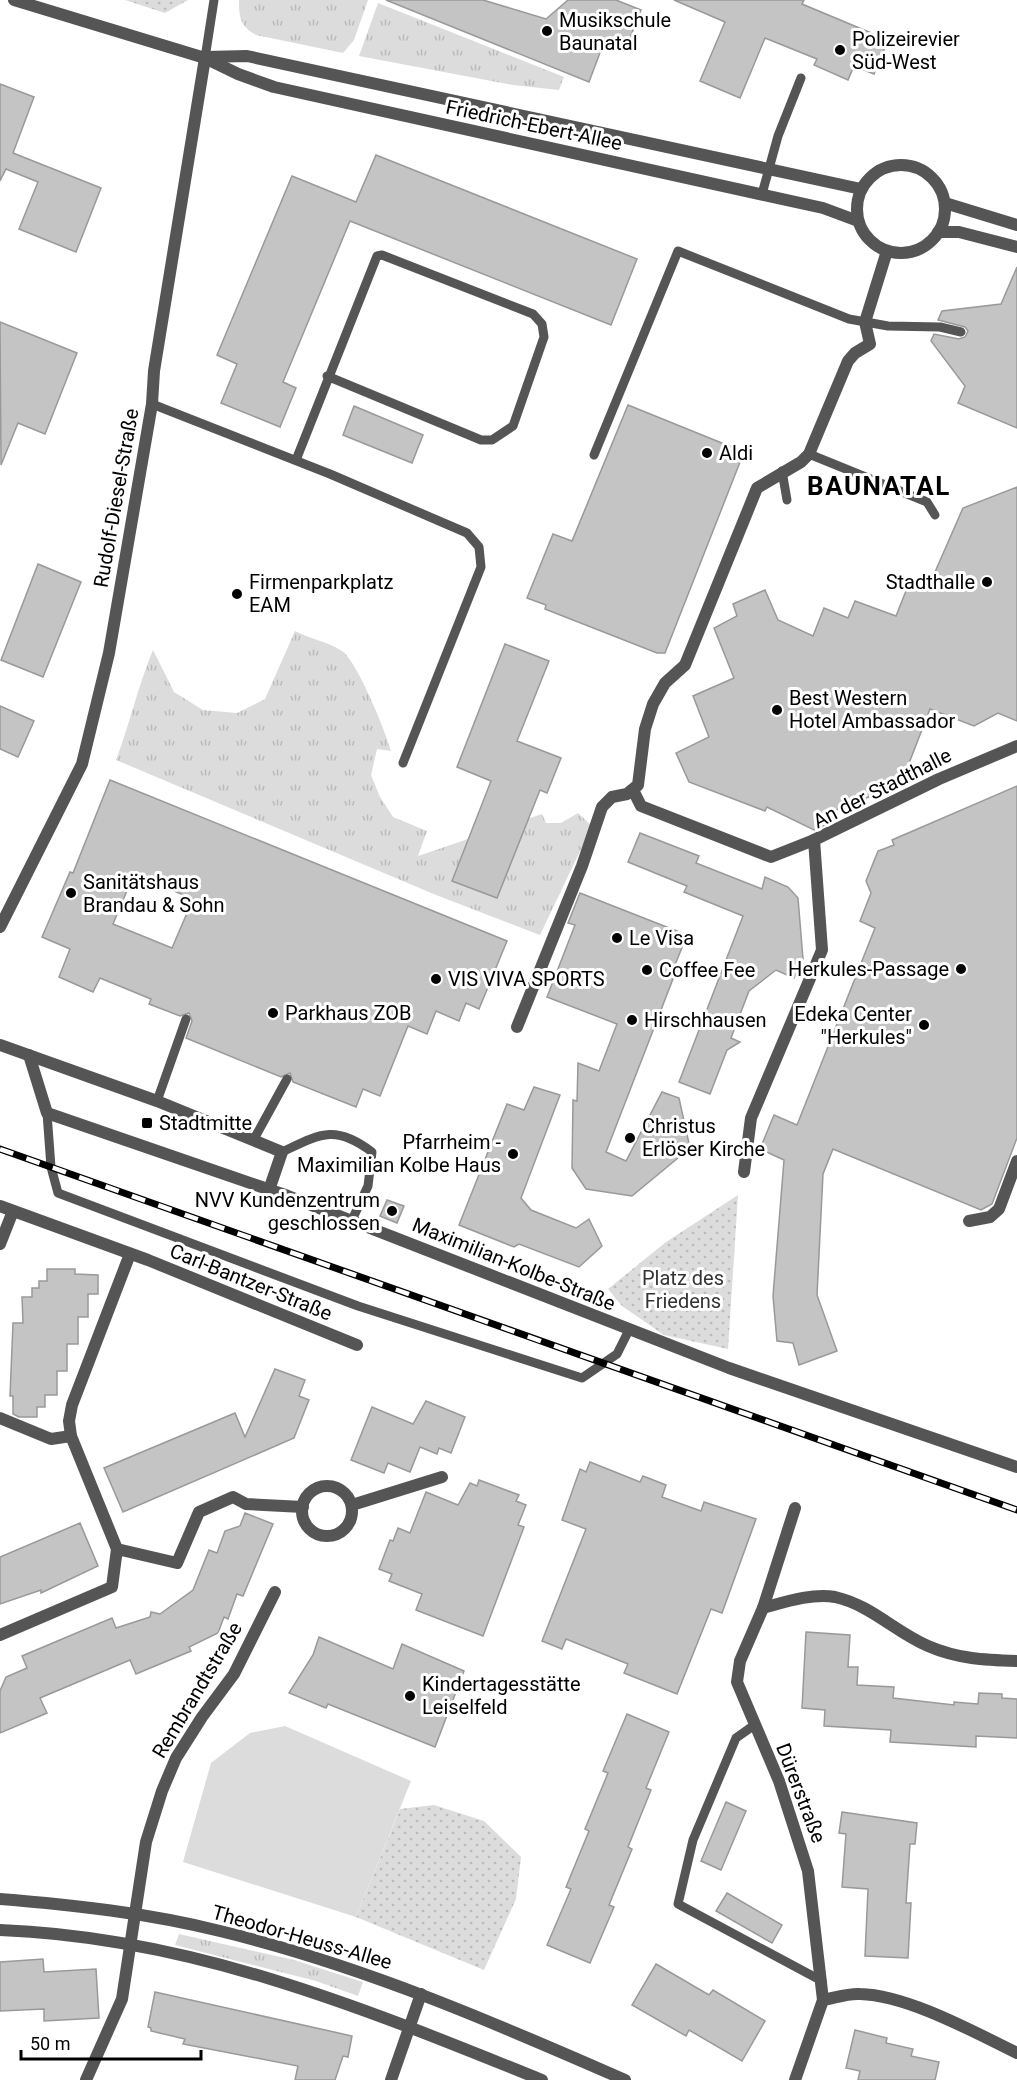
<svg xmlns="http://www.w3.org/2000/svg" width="1017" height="2080" font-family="Roboto,sans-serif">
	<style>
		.grass { fill: url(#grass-tufts) }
		.park { fill: url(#park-dots) }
		.pitch { fill: #dcdcdc }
		.building { fill: #c4c4c4; stroke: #999; stroke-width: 1.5; fill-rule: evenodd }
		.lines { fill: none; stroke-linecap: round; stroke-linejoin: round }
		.service { stroke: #555; stroke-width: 9 }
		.pedestrian { stroke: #555; stroke-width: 12 }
		.minor { stroke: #555; stroke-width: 12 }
		.tertiary { stroke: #555; stroke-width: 12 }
		.rail-casing { stroke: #000; stroke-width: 7 }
		.rail { stroke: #fff; stroke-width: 4.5; stroke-dasharray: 14; stroke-linecap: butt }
		.poi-dot { fill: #000; stroke: #fff; stroke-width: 2 }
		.labels { text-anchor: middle; stroke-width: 6; stroke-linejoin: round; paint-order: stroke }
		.poi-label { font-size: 20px; fill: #000; stroke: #fff; text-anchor: start }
		.street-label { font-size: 20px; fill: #000; stroke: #fff }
		.park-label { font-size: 20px; fill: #333; stroke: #fff }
		.district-label { font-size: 26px; font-weight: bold; letter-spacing: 1.5px; fill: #000; stroke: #fff }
	</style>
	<defs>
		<pattern id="grass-tufts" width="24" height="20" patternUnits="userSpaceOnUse" patternTransform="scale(1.5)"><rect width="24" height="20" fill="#dcdcdc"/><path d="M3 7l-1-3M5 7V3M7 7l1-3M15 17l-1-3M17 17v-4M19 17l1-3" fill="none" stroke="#bbb"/></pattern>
		<pattern id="park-dots" width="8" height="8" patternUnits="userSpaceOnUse" patternTransform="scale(1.5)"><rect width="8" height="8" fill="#dcdcdc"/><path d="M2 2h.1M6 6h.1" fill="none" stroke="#bbb" stroke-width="1.8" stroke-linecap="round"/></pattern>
	</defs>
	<rect width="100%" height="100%" fill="#fff"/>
	<g class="grass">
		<path d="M239 0H368L354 40 343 53 256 35C240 26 239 18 239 0Z"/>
		<path d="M378 3 564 77 559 90 513 85 359 56Z"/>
		<path d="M295 631C310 639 329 642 342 651 357 661 386 732 391 751L377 749 371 775 380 797 393 817 427 831 418 856 542 814 546 823H561L578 813 592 826 540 935 436 895 116 760C130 723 138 686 153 650L174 692 203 710 237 713 265 699Z"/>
		<path d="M179 1934 294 1960 363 1982 358 1996 316 1981 175 1945Z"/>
	</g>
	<g class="park">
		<path d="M125 0H188L165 13Z"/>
		<path d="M738 1195 728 1349 664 1335 622 1306 608 1289 666 1242Z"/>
		<path d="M434 1805 484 1821 521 1857 516 1899 484 1970 356 1917 400 1809Z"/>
	</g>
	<path class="pitch" d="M285 1726 411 1781 356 1917 183 1862 211 1763 250 1733Z"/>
	<g class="building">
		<path d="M386 0H483L546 19 568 0H616L641 10 625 51 604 42 589 82Z"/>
		<path d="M674 0H804L802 4 888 40 874 74 854 66 848 80 814 65 817 59 765 38 740 98 700 81 725 22Z"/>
		<path d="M0 84 34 97 13 153 101 188 76 252 19 229 38 182 6 169 0 181Z"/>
		<path d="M376 155 637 259 611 325 350 221 283 382 296 388 280 427 221 403 237 364 217 355 292 176 356 202Z"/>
		<path d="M1017 267V428L958 403 965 386 931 341 934 334 959 339 965 337 968 331 965 327 938 320 942 311 1001 304Z"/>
		<path d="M0 322 77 353 45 434 18 423 1 465Z"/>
		<path d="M628 405 744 452 665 653H657L545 609 546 605 527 598 553 534 572 541Z"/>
		<path d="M354 406 423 435 412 463 343 435Z"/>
		<path d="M1017 487V721L998 713 974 726 930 709 906 771 909 781 836 810 837 819 814 830 767 807 765 811 689 782 676 753 709 737 693 696 734 678 714 628 737 616 733 604 765 590 778 620 813 636 824 608 848 618 855 601 896 616 910 581 928 588 963 508Z"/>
		<path d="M38 564 81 582 43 677 1 660Z"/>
		<path d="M505 644 549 661 517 741 561 758 547 793 540 790 497 898 452 881 491 781 457 767Z"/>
		<path d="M0 706 34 721 18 757 0 749Z"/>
		<path d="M110 780 507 941 479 1009 466 1003 459 1021 436 1011 427 1034 408 1026 380 1096 363 1089 356 1107 293 1082 290 1073 281 1077 186 1038 192 1021 189 1013 180 1016 149 1004 151 999 100 978 93 992 59 977 70 949 42 937 70 872 73 873ZM134 874 193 899 172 948 113 924Z"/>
		<path d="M1017 786V1138L992 1204 981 1210 833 1149 823 1174 817 1295 837 1351 799 1365 793 1343 777 1341 773 1296 784 1160 760 1149 774 1115 797 1125 875 928 860 921 871 893 866 881 878 851 894 845 892 840Z"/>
		<path d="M640 833 699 856 696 863 762 889 765 877 788 887 798 898 803 959 794 978 776 970 749 991 731 1038 740 1042 727 1050 710 1094 679 1082 743 916 684 892 687 886 628 862Z"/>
		<path d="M580 893 687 935 675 965 678 966 606 1152 626 1161 662 1092 679 1098 690 1148 632 1196 586 1189 572 1168 573 1100 577 1101 578 1063 599 1071 617 1024 547 997 575 925 568 923Z"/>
		<path d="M534 1087 560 1095 521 1198 531 1210 576 1228 589 1219 602 1246 579 1267 519 1244 514 1247 459 1225 507 1104 524 1110Z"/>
		<path d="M387 1200 404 1206 397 1223 380 1216Z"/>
		<path d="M47 1269H75V1274L98 1275V1294H88V1317H78V1344H67V1371H57V1395H45V1407H37V1417H19L13 1414V1396H10L13 1323H23L22 1297H32V1288H39V1281H47Z"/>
		<path d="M275 1369 305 1380 299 1396 309 1400 294 1438 123 1512 104 1468 235 1413 245 1437Z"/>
		<path d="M426 1401 465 1417 451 1453 439 1448 437 1454 420 1447 410 1472 388 1463 384 1473 351 1460 372 1407 413 1424Z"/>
		<path d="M590 1462 640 1482 643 1476 666 1485 662 1497 701 1511 704 1502 756 1519 722 1613 711 1609 677 1694 624 1673 628 1664 566 1639 562 1649 542 1641 586 1529 562 1520 580 1469 586 1472Z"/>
		<path d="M479 1480 519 1495 516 1501 526 1505 518 1525 524 1527 483 1636 416 1610 422 1594 389 1581 392 1574 379 1569 390 1540 393 1541 398 1528 410 1533 426 1492 458 1505 470 1483 477 1486Z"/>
		<path d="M245 1513 273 1524 243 1596 237 1594 228 1619 224 1617 218 1633 189 1647 191 1651 136 1674 130 1660 40 1698 47 1713 0 1733V1691L6 1677 27 1668 22 1656 112 1618 116 1628 150 1617 151 1612 160 1614 193 1590 209 1550 217 1553 225 1531 240 1526Z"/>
		<path d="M80 1523 98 1566 41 1593V1590L0 1604V1557Z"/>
		<path d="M806 1632 850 1635 848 1667H858L857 1685 894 1687 893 1698 954 1705V1702L978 1704 979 1693 1002 1694V1698L1017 1699V1738L976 1736V1747L890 1742 891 1730 824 1726 825 1710 802 1708Z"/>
		<path d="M319 1637 393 1669 402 1644 464 1671 435 1747 328 1704 326 1708 289 1693 313 1655Z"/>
		<path d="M627 1714 669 1732 646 1788 651 1790 628 1847 632 1849 609 1905 614 1907 590 1963 547 1945 571 1889 566 1887 589 1831 585 1829 608 1773 603 1771Z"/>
		<path d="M726 1802 746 1811 721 1870 701 1861Z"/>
		<path d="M842 1812 917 1823 915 1844H910L906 1903H911L908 1958 865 1956 868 1889 842 1887 846 1834 839 1833Z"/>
		<path d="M727 1893 782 1925 772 1943 716 1911Z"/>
		<path d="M43 1959 44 1972 96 1969 99 2018 44 2021V2009L0 2011V1962Z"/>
		<path d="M656 1964 709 1995 713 1990 765 2021 742 2061 689 2030 686 2036 632 2005Z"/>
		<path d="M155 1992 352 2036 348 2057 343 2056 335 2080H295L298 2066 183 2044 185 2039 151 2031V2028L148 2027Z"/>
		<path d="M855 2030 887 2038 886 2043 913 2049 911 2056 939 2062 935 2080H858L860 2071 846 2068Z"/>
	</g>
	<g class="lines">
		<g class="service">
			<path d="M205 58 214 0"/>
			<path d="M762 194 778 136 801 78"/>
			<path d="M152 404 330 474 467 533 479 547 481 567 403 763"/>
			<path d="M809 454 927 502 935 515"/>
			<path d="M594 455 678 251 849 319 888 326 940 327 961 332"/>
			<path d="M296 460 377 256 382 255 533 314 542 324 544 337 513 426 492 440H481L327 376"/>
			<path d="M782 471 787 500"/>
			<path d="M157 1101 186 1019"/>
			<path d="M47 1113 51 1167 58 1193 358 1306 582 1378 617 1354 629 1330"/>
			<path d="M254 1139 287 1079"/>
			<path d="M282 1152C320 1134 335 1124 372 1152L368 1186 352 1220"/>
			<path d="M753 1726 736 1738 693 1840 678 1904 822 1981"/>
		</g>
		<g class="pedestrian">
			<path d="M633 790 641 806 771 857 814 840"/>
			<path d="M744 1172 751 1118 822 950 814 840 939 779 1017 746"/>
			<path d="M969 1221 990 1217 999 1209 1017 1161"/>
		</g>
		<g class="minor">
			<path d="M0 927 82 764 109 653 152 404 154 371 205 58"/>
			<path d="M517 1027 582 866 602 807 612 797 627 794 638 785 645 729 653 704 665 683 685 665 757 488 801 462 809 454 848 361 855 353 870 344 865 322 887 251"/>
			<path d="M0 1045 157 1101 282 1152 269 1190"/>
			<path d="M29 1055 47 1113 288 1196 729 1368 1017 1467"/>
			<path d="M0 1206 148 1260 357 1345"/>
			<path d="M0 1244 13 1211"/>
			<path d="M0 1418 51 1439 71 1436"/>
			<circle cx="327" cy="1511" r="25"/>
			<path d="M352 1505 442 1477"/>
			<path d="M795 1508 763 1608 740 1661 737 1682 779 1781 808 1871 823 2000 795 2080"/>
			<path d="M117 1549 71 1436 69 1421 72 1405 130 1254"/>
			<path d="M763 1608C785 1602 812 1593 835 1597 871 1605 895 1632 928 1646 958 1659 985 1660 1017 1661"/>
			<path d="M0 1635 112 1587 117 1549 177 1563 199 1512 233 1497 246 1504 303 1507"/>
			<path d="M0 1899C74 1905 148 1913 220 1931 361 1965 493 2022 625 2080"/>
			<path d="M0 1930C192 1937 366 2009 542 2080"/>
			<path d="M823 2000C835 1998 848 1993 860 1994 907 1995 974 2032 1017 2053"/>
			<path d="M86 2080 122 1999 146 1842 162 1791 176 1758 202 1717 234 1674 275 1592"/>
			<path d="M391 2080 421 1994"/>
		</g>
		<g class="tertiary">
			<path d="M14 0 205 58 238 74 274 87 823 208 858 221"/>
			<path d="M206 57 247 56 861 189"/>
			<circle cx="901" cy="209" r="44"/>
			<path d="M945 203 1017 225"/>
			<path d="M938 232H959L1017 247"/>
		</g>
		<g class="rail-casing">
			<path id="rail" d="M0 1149 1017 1510"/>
		</g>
		<use href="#rail" class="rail"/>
	</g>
	<g class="poi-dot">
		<circle cx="547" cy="31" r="6"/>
		<circle cx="840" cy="50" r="6"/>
		<circle cx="707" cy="453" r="6"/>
		<circle cx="987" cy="582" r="6"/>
		<circle cx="237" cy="594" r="6"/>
		<circle cx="777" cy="710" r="6"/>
		<circle cx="71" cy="893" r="6"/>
		<circle cx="617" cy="938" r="6"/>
		<circle cx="961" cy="969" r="6"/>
		<circle cx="647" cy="970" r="6"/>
		<circle cx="436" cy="979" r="6"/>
		<circle cx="273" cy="1013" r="6"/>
		<circle cx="632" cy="1020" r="6"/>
		<circle cx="924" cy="1025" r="6"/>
		<rect x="141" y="1117" width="12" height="12" rx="3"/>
		<circle cx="630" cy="1138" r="6"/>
		<circle cx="513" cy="1154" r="6"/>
		<circle cx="392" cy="1211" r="6"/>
		<circle cx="410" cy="1696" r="6"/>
	</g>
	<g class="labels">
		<g class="poi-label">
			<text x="559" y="27">Musikschule<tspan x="559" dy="23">Baunatal</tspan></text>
			<text x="852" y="46">Polizeirevier<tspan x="852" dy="23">Süd-West</tspan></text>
			<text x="719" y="460">Aldi</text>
			<text x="249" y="589">Firmenparkplatz<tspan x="249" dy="23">EAM</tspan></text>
			<text x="975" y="589" text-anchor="end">Stadthalle</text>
			<text x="789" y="705">Best Western<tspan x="789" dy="23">Hotel Ambassador</tspan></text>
			<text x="83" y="889">Sanitätshaus<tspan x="83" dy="23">Brandau &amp; Sohn</tspan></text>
			<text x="629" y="945">Le Visa</text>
			<text x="949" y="976" text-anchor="end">Herkules-Passage</text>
			<text x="659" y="977">Coffee Fee</text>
			<text x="448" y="986">VIS VIVA SPORTS</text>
			<text x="285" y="1020">Parkhaus ZOB</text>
			<text x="912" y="1021" text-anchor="end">Edeka Center<tspan x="912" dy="23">"Herkules"</tspan></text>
			<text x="644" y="1027">Hirschhausen</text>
			<text x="159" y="1130">Stadtmitte</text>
			<text x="642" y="1133">Christus<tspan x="642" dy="23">Erlöser Kirche</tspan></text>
			<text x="501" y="1149" text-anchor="end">Pfarrheim -<tspan x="501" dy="23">Maximilian Kolbe Haus</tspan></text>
			<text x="380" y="1207" text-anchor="end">NVV Kundenzentrum<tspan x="380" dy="23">geschlossen</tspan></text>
			<text x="422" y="1691">Kindertagesstätte<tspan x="422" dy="23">Leiselfeld</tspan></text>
		</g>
		<g class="street-label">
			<text transform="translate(534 125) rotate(12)" y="7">Friedrich-Ebert-Allee</text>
			<text transform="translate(116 498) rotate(-80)" y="7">Rudolf-Diesel-Straße</text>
			<text transform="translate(882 788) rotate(-27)" y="7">An der Stadthalle</text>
			<text transform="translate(514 1264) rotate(22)" y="7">Maximilian-Kolbe-Straße</text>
			<text transform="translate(251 1282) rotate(22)" y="7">Carl-Bantzer-Straße</text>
			<text transform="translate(197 1690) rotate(-59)" y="7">Rembrandtstraße</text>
			<text transform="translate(801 1793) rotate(69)" y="7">Dürerstraße</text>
			<text transform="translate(302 1937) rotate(16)" y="7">Theodor-Heuss-Allee</text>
		</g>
		<g class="park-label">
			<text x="683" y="1285">Platz des<tspan x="683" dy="23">Friedens</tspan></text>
		</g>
		<g class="district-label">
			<text x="879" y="495">BAUNATAL</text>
		</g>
	</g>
	<path d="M21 2050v9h180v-9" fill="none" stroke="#000000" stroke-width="3"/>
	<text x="30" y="2050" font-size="18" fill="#000000" stroke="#ffffff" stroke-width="4.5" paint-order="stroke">50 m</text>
</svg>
